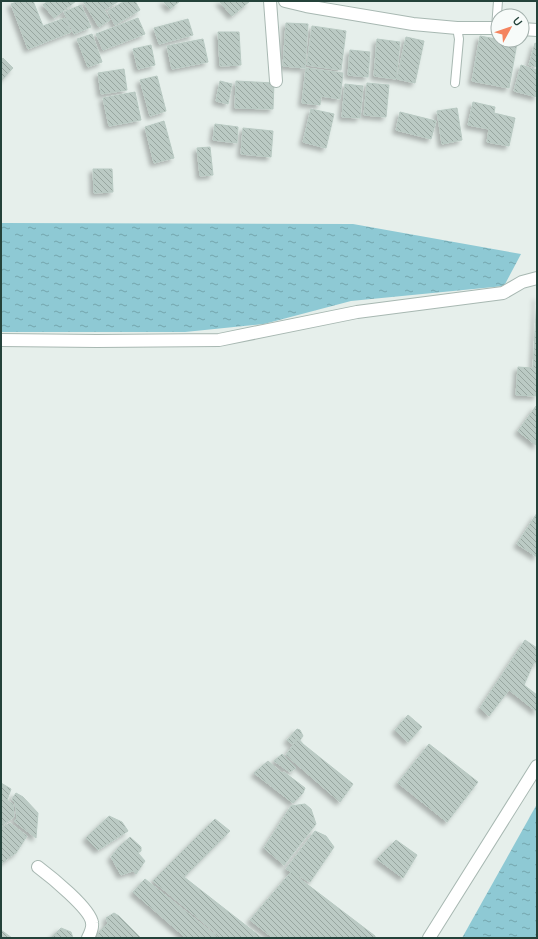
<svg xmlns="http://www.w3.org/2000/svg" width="538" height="939" font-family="Cabin,sans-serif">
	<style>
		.water { fill: url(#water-ripples) }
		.building { fill: url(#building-back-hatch); stroke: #b8c9c2; filter: url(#shadow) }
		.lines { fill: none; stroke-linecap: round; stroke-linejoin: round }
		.lane-casing { stroke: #a8b8b2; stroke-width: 10 }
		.street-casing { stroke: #a8b8b2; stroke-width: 14 }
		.lane { stroke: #fff; stroke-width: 8 }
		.street { stroke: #fff; stroke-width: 12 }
	</style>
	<defs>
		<pattern id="water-ripples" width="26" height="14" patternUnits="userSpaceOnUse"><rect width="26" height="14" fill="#8ec9d4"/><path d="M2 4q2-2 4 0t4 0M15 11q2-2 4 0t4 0" fill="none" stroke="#74a5ad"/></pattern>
		<pattern id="building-back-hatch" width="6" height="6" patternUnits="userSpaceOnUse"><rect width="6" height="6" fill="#bbcac4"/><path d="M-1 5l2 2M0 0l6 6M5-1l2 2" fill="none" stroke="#98a6a0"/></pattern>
		<filter id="shadow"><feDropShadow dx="-3.5" dy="3.5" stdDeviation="2" flood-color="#0004"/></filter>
	</defs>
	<rect width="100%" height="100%" fill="#e6efeb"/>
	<g class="water">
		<path d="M1 223 353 224 521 254 504 286 351 301 264 324 185 332H1Z"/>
		<path d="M537 804V938H462Z"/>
	</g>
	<g class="building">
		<path d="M19 1H33L43 26 65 18 71 32 28 49 11 4Z"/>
		<path d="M48 1H76L54 18 43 5Z"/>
		<path d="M83 1H119L104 10 110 20 99 27Z"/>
		<path d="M125 1H135L140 10 115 25 108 11Z"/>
		<path d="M163 1H180L170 9Z"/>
		<path d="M219 1H250L232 16Z"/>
		<path d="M81 5 91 27 74 34 64 12Z"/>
		<path d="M138 18 145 34 103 50 96 34Z"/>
		<path d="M188 19 193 35 159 44 154 28Z"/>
		<path d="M286 23 308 24 305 68 283 66Z"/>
		<path d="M312 26 346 31 341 70 307 65Z"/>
		<path d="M218 32H239L241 65 220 66Z"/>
		<path d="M92 34 102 62 88 67 77 39Z"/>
		<path d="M480 36 517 43 509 88 472 81Z"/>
		<path d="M406 37 424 41 415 83 397 79Z"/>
		<path d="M203 39 208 62 172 69 167 46Z"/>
		<path d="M377 39 400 42 396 79 374 76Z"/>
		<path d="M535 43 537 44V67L529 65Z"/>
		<path d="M151 45 155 65 138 69 133 49Z"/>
		<path d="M350 50 370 52 368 77 348 75Z"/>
		<path d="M3 58 13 68 1 81V60Z"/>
		<path d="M521 65 537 70V97L514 91Z"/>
		<path d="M306 68 343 73 340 99 321 96 320 105 302 103Z"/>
		<path d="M124 69 127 90 101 94 98 73Z"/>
		<path d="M157 76 166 111 150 116 140 80Z"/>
		<path d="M220 81 232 84 228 104 216 101Z"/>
		<path d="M236 81 274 83 273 109 235 108Z"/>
		<path d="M367 83 389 85 386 117 364 115Z"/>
		<path d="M345 84 363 86 360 118 342 117Z"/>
		<path d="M135 92 141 120 109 126 103 98Z"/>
		<path d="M473 102 495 107 494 113 515 118 509 146 487 142 489 129 468 125Z"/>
		<path d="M457 108 462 140 442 144 437 111Z"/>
		<path d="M311 109 334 114 326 148 303 142Z"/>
		<path d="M400 112 436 121 431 139 396 130Z"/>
		<path d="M164 121 174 158 154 163 145 127Z"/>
		<path d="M215 124 238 127 237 143 213 140Z"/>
		<path d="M243 128 273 131 271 157 241 154Z"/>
		<path d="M210 147 213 175 200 176 197 148Z"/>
		<path d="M93 169H112L113 192 94 193Z"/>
		<path d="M537 296V396L516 395 518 367 533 368Z"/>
		<path d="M536 406 537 407V446L518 431Z"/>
		<path d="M537 513V557L517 544Z"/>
		<path d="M525 640 537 648V664L534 662 524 685 537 695V712L509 690 489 716 480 708Z"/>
		<path d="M408 715 422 727 408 742 395 730Z"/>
		<path d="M297 729 300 730 303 736 300 740 298 737 292 744 287 740Z"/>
		<path d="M298 738 303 744 353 784 340 802 286 755Z"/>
		<path d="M429 744 478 782 447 822 398 783Z"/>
		<path d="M282 754 296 768 290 772 274 761Z"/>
		<path d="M268 761 282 773 284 772 305 788 303 793 293 803 254 773Z"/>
		<path d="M1 783 11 789 7 800 13 804 14 817 1 826Z"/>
		<path d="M16 793 23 797 38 813 36 838 14 821 17 818 15 803 12 799Z"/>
		<path d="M305 804 311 809 316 824 284 865 264 848 291 806Z"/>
		<path d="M109 816 122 822 128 831 98 850 86 838Z"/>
		<path d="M215 819 230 831 184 877 262 938H222L153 881Z"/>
		<path d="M10 823 27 836 16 853 11 856 1 864V828Z"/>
		<path d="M315 831 326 836 334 847 310 882 286 869Z"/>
		<path d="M130 837 141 847V851L138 853 145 861 136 874 133 871 121 875 111 857 119 847Z"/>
		<path d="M396 840 417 855 403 878 377 859Z"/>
		<path d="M291 872 375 936V938H273L250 920Z"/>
		<path d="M145 879 218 937 217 938H186L133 892Z"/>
		<path d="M114 913 119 916 141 938H101L96 935 108 923 106 918Z"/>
		<path d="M61 928 71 932 73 938H51Z"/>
		<path d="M1 930 12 938H1Z"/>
	</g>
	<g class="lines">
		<g class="lane-casing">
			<g id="lane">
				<path d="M496 28 498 1"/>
				<path d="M455 83 459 39 457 28"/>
			</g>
		</g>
		<g class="street-casing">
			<g id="street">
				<path d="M270 1 276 81"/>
				<path d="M285 1 306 6 413 24 457 28H498"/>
				<path d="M522 29 537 30"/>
				<path d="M1 340 97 341 219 340 357 312 503 293 522 282 537 278"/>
				<path d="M38 867C50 876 91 909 92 923 93 928 90 934 88 938"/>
				<path d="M429 938 537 766"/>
			</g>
		</g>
		<use href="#lane" class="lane"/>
		<use href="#street" class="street"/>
	</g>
	<rect width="538" height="939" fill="none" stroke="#24423a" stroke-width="4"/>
	<g transform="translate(510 28) rotate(50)"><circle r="19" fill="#f7fbf9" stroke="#a3b1ad"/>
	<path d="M0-3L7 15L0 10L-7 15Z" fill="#f4845f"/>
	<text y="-6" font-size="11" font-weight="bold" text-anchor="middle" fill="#24423a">U</text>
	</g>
</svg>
